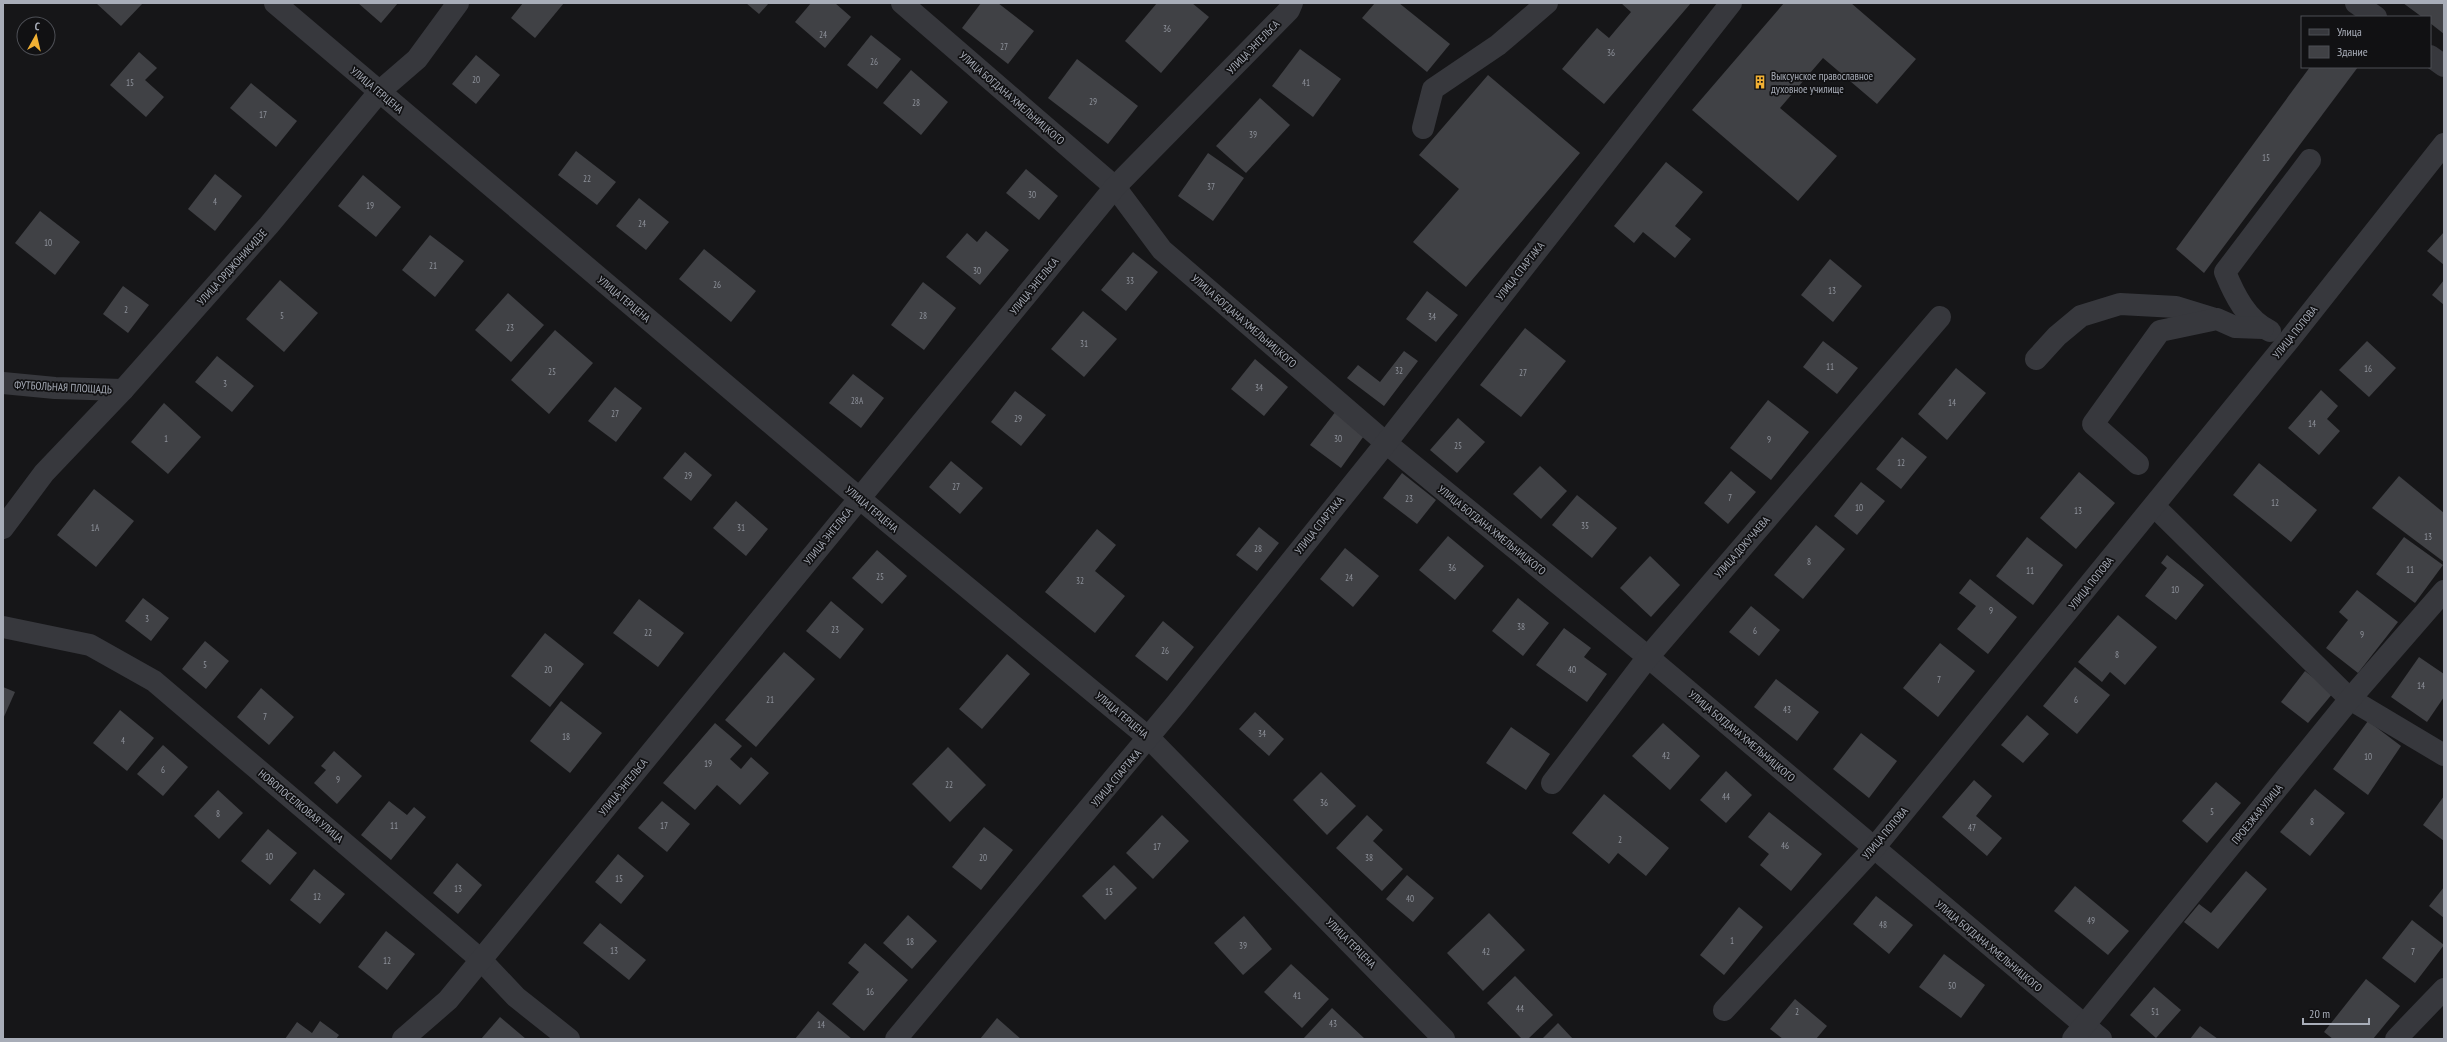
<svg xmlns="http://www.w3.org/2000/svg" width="2447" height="1042" font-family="'PT Sans Narrow',sans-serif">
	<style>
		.building { fill: #404145 }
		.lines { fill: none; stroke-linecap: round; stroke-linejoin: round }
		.minor { stroke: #37383d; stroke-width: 22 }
		.labels { text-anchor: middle; stroke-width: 3.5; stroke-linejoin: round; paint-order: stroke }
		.number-label { font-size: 9px; fill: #8e929b }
		.street-label { font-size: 11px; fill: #a8adb8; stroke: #111113 }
		.poi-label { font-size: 11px; fill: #a8adb8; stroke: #111113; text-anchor: start }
	</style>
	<rect width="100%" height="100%" fill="#161618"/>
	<g class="building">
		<path d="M96 3H143L121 26Z"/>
		<path d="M358 3H398L381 23Z"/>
		<path d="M523 3H564L535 38 511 18Z"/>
		<path d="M746 3H769L759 14Z"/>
		<path d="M811 3H835L851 17 825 48 795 22Z"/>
		<path d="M981 3H998L1034 31 1008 64 962 28Z"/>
		<path d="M1157 3H1192L1209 17 1161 73 1125 41Z"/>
		<path d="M1375 3H1399L1450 44 1427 72 1362 18Z"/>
		<path d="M1621 3H1691L1604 104 1562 69 1597 28 1609 38 1631 12Z"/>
		<path d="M1784 3H1851L1916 59 1877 104 1823 58 1780 108 1837 156 1798 201 1692 110Z"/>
		<path d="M2403 3H2444V34L2430 23V17H2422Z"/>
		<path d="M871 35 901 59 877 89 847 65Z"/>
		<path d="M1300 49 1341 79 1313 117 1272 86Z"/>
		<path d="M139 52 157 68 145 80 164 97 146 117 110 85Z"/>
		<path d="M476 55 500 75 476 104 452 84Z"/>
		<path d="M1077 59 1138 106 1108 144 1048 98Z"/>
		<path d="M2310 67H2358L2204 273 2176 249Z"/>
		<path d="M911 70 948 102 921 135 883 103Z"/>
		<path d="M1488 75 1580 153 1466 287 1413 242 1459 189 1419 155Z"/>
		<path d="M251 83 297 121 276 147 230 108Z"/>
		<path d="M1260 98 1290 125 1246 173 1216 146Z"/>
		<path d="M576 151 616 182 597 205 558 175Z"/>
		<path d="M1208 153 1244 178 1213 221 1178 196Z"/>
		<path d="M1666 162 1703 192 1675 226 1691 239 1675 258 1643 232 1634 243 1614 226Z"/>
		<path d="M1026 169 1058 196 1039 220 1006 193Z"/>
		<path d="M215 174 242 196 215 231 188 209Z"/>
		<path d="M363 175 401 207 376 237 338 206Z"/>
		<path d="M639 198 669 222 646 250 616 226Z"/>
		<path d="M40 211 80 242 55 275 15 243Z"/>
		<path d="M986 231 1009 250 980 285 946 257 967 233 977 242Z"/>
		<path d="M2444 232V265L2427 251Z"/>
		<path d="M430 235 464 261 435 297 402 270Z"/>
		<path d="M704 249 756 291 731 322 679 279Z"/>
		<path d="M1133 252 1158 272 1126 311 1101 290Z"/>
		<path d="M1830 259 1862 286 1833 322 1801 295Z"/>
		<path d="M280 280 318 313 284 352 246 319Z"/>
		<path d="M2444 280V305L2432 295Z"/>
		<path d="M923 282 956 308 924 350 891 325Z"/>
		<path d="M123 286 149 305 128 333 103 314Z"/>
		<path d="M1427 291 1458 315 1436 342 1406 319Z"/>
		<path d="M508 293 544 325 511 362 475 330Z"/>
		<path d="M1083 311 1117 339 1084 377 1051 349Z"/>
		<path d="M1525 328 1566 361 1521 417 1480 385Z"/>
		<path d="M555 330 593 363 549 414 511 380Z"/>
		<path d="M1823 341 1858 368 1837 394 1803 367Z"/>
		<path d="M2367 341 2396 368 2369 397 2339 370Z"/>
		<path d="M1404 351 1418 361 1384 406 1347 378 1358 365 1380 382Z"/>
		<path d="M217 356 254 386 232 412 195 382Z"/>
		<path d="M1255 359 1288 387 1264 416 1231 389Z"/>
		<path d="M1956 368 1986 393 1947 440 1918 414Z"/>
		<path d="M853 374 884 398 861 428 829 403Z"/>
		<path d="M615 387 642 408 616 442 588 421Z"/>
		<path d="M2321 390 2338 406 2327 419 2340 431 2319 455 2288 428Z"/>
		<path d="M1015 391 1046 415 1021 446 991 422Z"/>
		<path d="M1768 400 1809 432 1771 480 1730 448Z"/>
		<path d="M164 403 201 437 168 474 131 442Z"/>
		<path d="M1336 411 1366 433 1341 468 1310 445Z"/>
		<path d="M1458 418 1485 442 1457 473 1430 450Z"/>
		<path d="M1902 437 1927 457 1901 489 1876 469Z"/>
		<path d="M685 452 712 475 691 501 663 478Z"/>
		<path d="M951 461 983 488 960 514 929 487Z"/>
		<path d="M2259 463 2317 510 2291 542 2233 495Z"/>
		<path d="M1540 466 1567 491 1541 519 1513 494Z"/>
		<path d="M1731 471 1756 492 1728 524 1704 503Z"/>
		<path d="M2079 472 2115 503 2076 549 2040 518Z"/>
		<path d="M1402 473 1436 500 1417 524 1383 498Z"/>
		<path d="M2399 476 2444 513V562L2372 508Z"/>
		<path d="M1861 482 1885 501 1857 535 1834 516Z"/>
		<path d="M94 489 134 521 96 567 57 535Z"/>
		<path d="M1577 495 1617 528 1592 558 1552 525Z"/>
		<path d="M736 501 768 529 746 556 713 528Z"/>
		<path d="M1816 525 1845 549 1803 599 1774 575Z"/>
		<path d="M1259 527 1279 543 1257 571 1236 555Z"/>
		<path d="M1097 529 1116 545 1095 571 1125 596 1095 633 1045 592Z"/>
		<path d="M1448 536 1484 566 1455 600 1419 570Z"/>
		<path d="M2027 537 2063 565 2033 605 1996 576Z"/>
		<path d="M2404 537 2443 565 2415 603 2376 574Z"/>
		<path d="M1345 548 1379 576 1353 607 1320 579Z"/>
		<path d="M877 550 907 576 882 604 852 578Z"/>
		<path d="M2167 555 2204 585 2176 620 2145 596 2167 568 2161 563Z"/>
		<path d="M1650 556 1680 585 1651 617 1620 588Z"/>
		<path d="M1970 579 2017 617 1988 654 1957 629 1976 606 1959 593Z"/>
		<path d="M2357 590 2398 622 2358 673 2326 648 2348 620 2339 612Z"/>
		<path d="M143 598 169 618 151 641 125 621Z"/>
		<path d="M1518 598 1549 623 1523 656 1492 631Z"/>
		<path d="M639 599 684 633 658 667 613 633Z"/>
		<path d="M831 601 864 629 840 659 806 631Z"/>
		<path d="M1751 606 1780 630 1759 656 1729 632Z"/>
		<path d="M2118 615 2157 647 2125 685 2110 672 2102 682 2078 662Z"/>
		<path d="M1163 621 1194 647 1167 681 1135 656Z"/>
		<path d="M1564 628 1591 648 1584 657 1607 674 1587 702 1536 665Z"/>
		<path d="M545 633 584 664 550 707 511 676Z"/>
		<path d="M205 641 229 661 206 689 182 669Z"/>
		<path d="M1940 643 1975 671 1938 717 1903 688Z"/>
		<path d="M784 652 815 679 756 747 725 720Z"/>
		<path d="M1007 654 1030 674 982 729 959 709Z"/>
		<path d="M2419 657 2444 674V697L2427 722 2391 697Z"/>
		<path d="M2075 667 2110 695 2077 734 2043 706Z"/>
		<path d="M2305 671 2333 693 2308 723 2281 702Z"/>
		<path d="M1776 679 1819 712 1797 741 1754 707Z"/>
		<path d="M3 687 15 692 3 719Z"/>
		<path d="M261 688 294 717 269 745 237 717Z"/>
		<path d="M561 701 602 733 570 773 530 741Z"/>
		<path d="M120 710 154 738 127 771 93 743Z"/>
		<path d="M1255 712 1284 739 1269 756 1239 729Z"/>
		<path d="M2027 715 2049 734 2023 763 2001 745Z"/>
		<path d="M2368 721 2401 746 2368 795 2333 769Z"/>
		<path d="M715 723 742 746 730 759 741 769 751 757 769 773 740 805 717 785 695 810 663 783Z"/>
		<path d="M1663 723 1700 756 1670 790 1632 756Z"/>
		<path d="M1511 727 1550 754 1526 790 1486 763Z"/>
		<path d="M1861 733 1897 761 1869 798 1833 769Z"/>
		<path d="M163 745 188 767 163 796 137 774Z"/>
		<path d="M948 747 986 785 950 822 912 784Z"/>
		<path d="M334 751 362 776 337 804 314 783 326 770 321 766Z"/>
		<path d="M1726 771 1752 795 1726 823 1700 800Z"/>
		<path d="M1321 772 1356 806 1327 835 1293 800Z"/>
		<path d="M1974 780 1992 796 1976 816 2002 838 1987 856 1942 817Z"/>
		<path d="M2216 782 2241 803 2207 843 2182 821Z"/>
		<path d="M2315 789 2345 813 2310 856 2280 832Z"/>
		<path d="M218 790 243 813 219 839 194 816Z"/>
		<path d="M1604 794 1669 848 1646 876 1618 853 1609 864 1572 833Z"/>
		<path d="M2444 796V841L2423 825Z"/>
		<path d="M389 801 407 815 414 807 426 817 391 860 361 835Z"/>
		<path d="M662 801 690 824 667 852 638 828Z"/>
		<path d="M1769 812 1822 854 1791 891 1760 865 1769 854 1748 837Z"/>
		<path d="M1162 815 1189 841 1153 879 1126 853Z"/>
		<path d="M1367 815 1383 830 1373 841 1403 869 1382 891 1336 848Z"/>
		<path d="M984 827 1013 850 981 890 952 867Z"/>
		<path d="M268 829 297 853 270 885 241 861Z"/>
		<path d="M618 854 644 876 621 904 595 882Z"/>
		<path d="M457 863 482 885 458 914 433 893Z"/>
		<path d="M1114 865 1137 888 1105 920 1082 896Z"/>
		<path d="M314 869 345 894 320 924 290 900Z"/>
		<path d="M2246 871 2267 889 2218 949 2184 922 2199 904 2211 913Z"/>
		<path d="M1407 875 1434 898 1413 922 1386 899Z"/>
		<path d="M2075 886 2129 931 2108 955 2054 911Z"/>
		<path d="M2444 887V918L2429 906Z"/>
		<path d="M1876 896 1913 925 1889 954 1853 924Z"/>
		<path d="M1739 907 1763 927 1724 975 1700 955Z"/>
		<path d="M1489 913 1525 950 1483 991 1447 953Z"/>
		<path d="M908 915 937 941 912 969 883 943Z"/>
		<path d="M1244 916 1272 949 1243 975 1214 943Z"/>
		<path d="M2412 920 2444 945 2415 983 2382 958Z"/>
		<path d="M600 923 646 960 629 980 583 943Z"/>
		<path d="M386 931 415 954 387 990 358 967Z"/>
		<path d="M865 943 908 980 864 1031 832 1004 859 972 848 963Z"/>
		<path d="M1944 954 1985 985 1961 1018 1919 987Z"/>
		<path d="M1291 964 1329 999 1302 1028 1264 992Z"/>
		<path d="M1515 976 1553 1015 1528 1039H1522L1487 1003Z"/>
		<path d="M2366 979 2400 1006 2373 1039H2333L2324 1032Z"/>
		<path d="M2154 987 2181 1010 2156 1038 2130 1015Z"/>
		<path d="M1795 999 1827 1026 1816 1039H1783L1770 1029Z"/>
		<path d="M1332 1008 1365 1039H1303Z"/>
		<path d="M818 1011 852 1039H795Z"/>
		<path d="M500 1017 526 1039H481Z"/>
		<path d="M997 1018 1021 1039H980Z"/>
		<path d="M320 1021 339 1035 336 1039H285L297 1022 312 1033Z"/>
		<path d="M1558 1023 1573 1039H1542Z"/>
		<path d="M2200 1026 2218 1039H2190Z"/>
	</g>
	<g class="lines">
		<g class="minor">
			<path d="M275 3 859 498 1149 738 1444 1039"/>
			<path d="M902 3 1115 187 1162 250 1386 443 1648 657 2101 1039"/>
			<path d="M2356 3 2376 17"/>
			<path d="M2430 56 2444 66"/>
			<path d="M1423 128 1433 89 1498 45 1547 3"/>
			<path d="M2270 331C2247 321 2234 294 2225 272L2310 160"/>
			<path d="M2036 359 2057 336 2081 316 2120 304 2176 307 2215 319"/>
			<path d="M3 383 55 388 123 390"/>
			<path d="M2138 464 2093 424 2160 331 2217 319 2235 327 2263 328"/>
			<path d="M2154 506 2350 699 2444 755"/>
			<path d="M3 528 44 473 123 390 269 225 380 91 417 59 458 3"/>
			<path d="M3 627 90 645 154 681 451 934 481 960 516 997 569 1039"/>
			<path d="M1552 783 1648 657 1940 317"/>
			<path d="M1724 1010 1874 848 2289 340 2444 144"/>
			<path d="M403 1039 448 1000 1115 187 1289 10 1292 3"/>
			<path d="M896 1039 1176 704 1386 443 1731 3"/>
			<path d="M2073 1039 2350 699 2444 591"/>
			<path d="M2396 1039 2444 989"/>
		</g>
	</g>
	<defs>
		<g id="building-bare" transform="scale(1.08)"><path d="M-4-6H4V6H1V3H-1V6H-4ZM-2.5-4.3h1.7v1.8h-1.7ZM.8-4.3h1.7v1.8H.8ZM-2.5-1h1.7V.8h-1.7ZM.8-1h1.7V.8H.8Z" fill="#f2b134" stroke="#111113" stroke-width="2.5" paint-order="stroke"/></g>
	</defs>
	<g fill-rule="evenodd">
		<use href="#building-bare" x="1760" y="82"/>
	</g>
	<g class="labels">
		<g class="number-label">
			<text x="1167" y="32">36</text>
			<text x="823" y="38">24</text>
			<text x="1004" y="50">27</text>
			<text x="1611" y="56">36</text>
			<text x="874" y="65">26</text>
			<text x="476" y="83">20</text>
			<text x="130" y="86">15</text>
			<text x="1306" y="86">41</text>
			<text x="1093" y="105">29</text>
			<text x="916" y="106">28</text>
			<text x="263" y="118">17</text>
			<text x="1253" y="138">39</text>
			<text x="2266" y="161">15</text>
			<text x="587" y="182">22</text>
			<text x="1211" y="190">37</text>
			<text x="1032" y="198">30</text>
			<text x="215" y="205">4</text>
			<text x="370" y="209">19</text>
			<text x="642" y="227">24</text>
			<text x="48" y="246">10</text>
			<text x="433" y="269">21</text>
			<text x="977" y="274">30</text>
			<text x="1130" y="284">33</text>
			<text x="717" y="288">26</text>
			<text x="1832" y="294">13</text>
			<text x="126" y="313">2</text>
			<text x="282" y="319">5</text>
			<text x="923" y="319">28</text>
			<text x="1432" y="320">34</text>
			<text x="510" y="331">23</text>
			<text x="1084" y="347">31</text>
			<text x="1830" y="370">11</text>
			<text x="2368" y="372">16</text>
			<text x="1399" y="374">32</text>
			<text x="552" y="375">25</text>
			<text x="1523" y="376">27</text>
			<text x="225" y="387">3</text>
			<text x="1259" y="391">34</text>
			<text x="857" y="404">28А</text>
			<text x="1952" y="406">14</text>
			<text x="615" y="417">27</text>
			<text x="1018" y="422">29</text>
			<text x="2312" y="427">14</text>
			<text x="166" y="442">1</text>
			<text x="1338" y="442">30</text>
			<text x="1769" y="443">9</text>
			<text x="1458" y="449">25</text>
			<text x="1901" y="466">12</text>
			<text x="688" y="479">29</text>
			<text x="956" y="490">27</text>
			<text x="1730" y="501">7</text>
			<text x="1409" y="502">23</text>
			<text x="2275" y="506">12</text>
			<text x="1859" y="511">10</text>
			<text x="2078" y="514">13</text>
			<text x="1585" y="529">35</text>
			<text x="95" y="531">1А</text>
			<text x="741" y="531">31</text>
			<text x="2428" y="540">13</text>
			<text x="1258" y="552">28</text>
			<text x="1809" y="565">8</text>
			<text x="1452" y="571">36</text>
			<text x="2410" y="573">11</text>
			<text x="2030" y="574">11</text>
			<text x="880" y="580">25</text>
			<text x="1349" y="581">24</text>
			<text x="1080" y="584">32</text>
			<text x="2175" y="593">10</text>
			<text x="1991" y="614">9</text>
			<text x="147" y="622">3</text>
			<text x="1521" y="630">38</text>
			<text x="835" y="633">23</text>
			<text x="1755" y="634">6</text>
			<text x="648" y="636">22</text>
			<text x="2362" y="638">9</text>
			<text x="1165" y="654">26</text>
			<text x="2117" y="658">8</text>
			<text x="205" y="668">5</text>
			<text x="548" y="673">20</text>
			<text x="1572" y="673">40</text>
			<text x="1939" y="683">7</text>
			<text x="2421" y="689">14</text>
			<text x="770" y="703">21</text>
			<text x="2076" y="703">6</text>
			<text x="1787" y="713">43</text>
			<text x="265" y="720">7</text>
			<text x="1262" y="737">34</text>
			<text x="566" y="740">18</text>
			<text x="123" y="744">4</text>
			<text x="1666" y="759">42</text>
			<text x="2368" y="760">10</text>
			<text x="708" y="767">19</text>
			<text x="163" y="773">6</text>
			<text x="338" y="783">9</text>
			<text x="949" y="788">22</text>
			<text x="1726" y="800">44</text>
			<text x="1324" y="806">36</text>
			<text x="2212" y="815">5</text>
			<text x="218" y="817">8</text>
			<text x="2312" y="825">8</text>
			<text x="394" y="829">11</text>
			<text x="664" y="829">17</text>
			<text x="1972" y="831">47</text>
			<text x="1620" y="843">2</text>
			<text x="1785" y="849">46</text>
			<text x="1157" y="850">17</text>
			<text x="269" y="860">10</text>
			<text x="983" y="861">20</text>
			<text x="1369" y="861">38</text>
			<text x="619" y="882">15</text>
			<text x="458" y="892">13</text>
			<text x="1109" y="895">15</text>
			<text x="317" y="900">12</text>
			<text x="1410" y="902">40</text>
			<text x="2091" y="924">49</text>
			<text x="1883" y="928">48</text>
			<text x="1732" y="944">1</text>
			<text x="910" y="945">18</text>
			<text x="1243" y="949">39</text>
			<text x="614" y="954">13</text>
			<text x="1486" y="955">42</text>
			<text x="2413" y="955">7</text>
			<text x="387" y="964">12</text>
			<text x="1952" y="989">50</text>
			<text x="870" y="995">16</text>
			<text x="1297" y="999">41</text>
			<text x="1520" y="1012">44</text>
			<text x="1797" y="1015">2</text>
			<text x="2155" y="1015">51</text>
			<text x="1333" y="1027">43</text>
			<text x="821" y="1028">14</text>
		</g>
		<g class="street-label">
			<text transform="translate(1253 47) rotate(-46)" y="4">УЛИЦА ЭНГЕЛЬСА</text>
			<text transform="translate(377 90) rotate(40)" y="4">УЛИЦА ГЕРЦЕНА</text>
			<text transform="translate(1012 98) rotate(41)" y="4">УЛИЦА БОГДАНА ХМЕЛЬНИЦКОГО</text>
			<text transform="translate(232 267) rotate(-48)" y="4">УЛИЦА ОРДЖОНИКИДЗЕ</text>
			<text transform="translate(1520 271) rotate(-52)" y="4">УЛИЦА СПАРТАКА</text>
			<text transform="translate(1034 286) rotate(-51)" y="4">УЛИЦА ЭНГЕЛЬСА</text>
			<text transform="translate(624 299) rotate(40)" y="4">УЛИЦА ГЕРЦЕНА</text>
			<text transform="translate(1244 321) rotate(41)" y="4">УЛИЦА БОГДАНА ХМЕЛЬНИЦКОГО</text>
			<text transform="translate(2295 332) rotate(-51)" y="4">УЛИЦА ПОПОВА</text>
			<text transform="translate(63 387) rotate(3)" y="4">ФУТБОЛЬНАЯ ПЛОЩАДЬ</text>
			<text transform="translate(872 509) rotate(40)" y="4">УЛИЦА ГЕРЦЕНА</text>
			<text transform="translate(1319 525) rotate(-51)" y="4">УЛИЦА СПАРТАКА</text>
			<text transform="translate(1492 530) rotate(39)" y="4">УЛИЦА БОГДАНА ХМЕЛЬНИЦКОГО</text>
			<text transform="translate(828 536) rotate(-51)" y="4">УЛИЦА ЭНГЕЛЬСА</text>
			<text transform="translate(1742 547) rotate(-49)" y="4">УЛИЦА ДОКУЧАЕВА</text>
			<text transform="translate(2091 583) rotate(-51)" y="4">УЛИЦА ПОПОВА</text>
			<text transform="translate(1122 715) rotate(40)" y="4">УЛИЦА ГЕРЦЕНА</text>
			<text transform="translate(1742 736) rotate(40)" y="4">УЛИЦА БОГДАНА ХМЕЛЬНИЦКОГО</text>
			<text transform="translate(1116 778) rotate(-50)" y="4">УЛИЦА СПАРТАКА</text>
			<text transform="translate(623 787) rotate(-51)" y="4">УЛИЦА ЭНГЕЛЬСА</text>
			<text transform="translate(301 806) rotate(40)" y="4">НОВОПОСЕЛКОВАЯ УЛИЦА</text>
			<text transform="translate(2257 814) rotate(-51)" y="4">ПРОЕЗЖАЯ УЛИЦА</text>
			<text transform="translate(1885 833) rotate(-50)" y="4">УЛИЦА ПОПОВА</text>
			<text transform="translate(1351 943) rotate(45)" y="4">УЛИЦА ГЕРЦЕНА</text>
			<text transform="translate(1989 946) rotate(40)" y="4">УЛИЦА БОГДАНА ХМЕЛЬНИЦКОГО</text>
		</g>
		<g class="poi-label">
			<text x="1771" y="80">Выксунское православное<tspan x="1771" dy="13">духовное училище</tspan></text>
		</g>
	</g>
	<rect width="2447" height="1042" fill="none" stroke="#a8adb8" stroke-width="8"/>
	<rect x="2301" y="16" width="130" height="52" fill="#111113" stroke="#4d4f55"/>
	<rect x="2309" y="29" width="20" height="6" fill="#37383d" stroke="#4d4f55"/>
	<text x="2337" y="36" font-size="12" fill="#a8adb8">Улица</text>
	<rect x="2309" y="46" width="20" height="12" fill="#404145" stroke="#4d4f55"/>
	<text x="2337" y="56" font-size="12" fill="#a8adb8">Здание</text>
	<g transform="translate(36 36) rotate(8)"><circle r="19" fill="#111113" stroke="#4d4f55"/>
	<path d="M0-3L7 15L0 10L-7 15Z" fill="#f2b134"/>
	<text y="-6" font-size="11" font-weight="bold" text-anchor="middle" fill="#a8adb8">С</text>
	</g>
	<path d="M2303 1018v6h66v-6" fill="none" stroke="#a8adb8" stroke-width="2"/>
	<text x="2309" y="1018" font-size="12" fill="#a8adb8" stroke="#111113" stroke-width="3" paint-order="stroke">20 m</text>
</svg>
